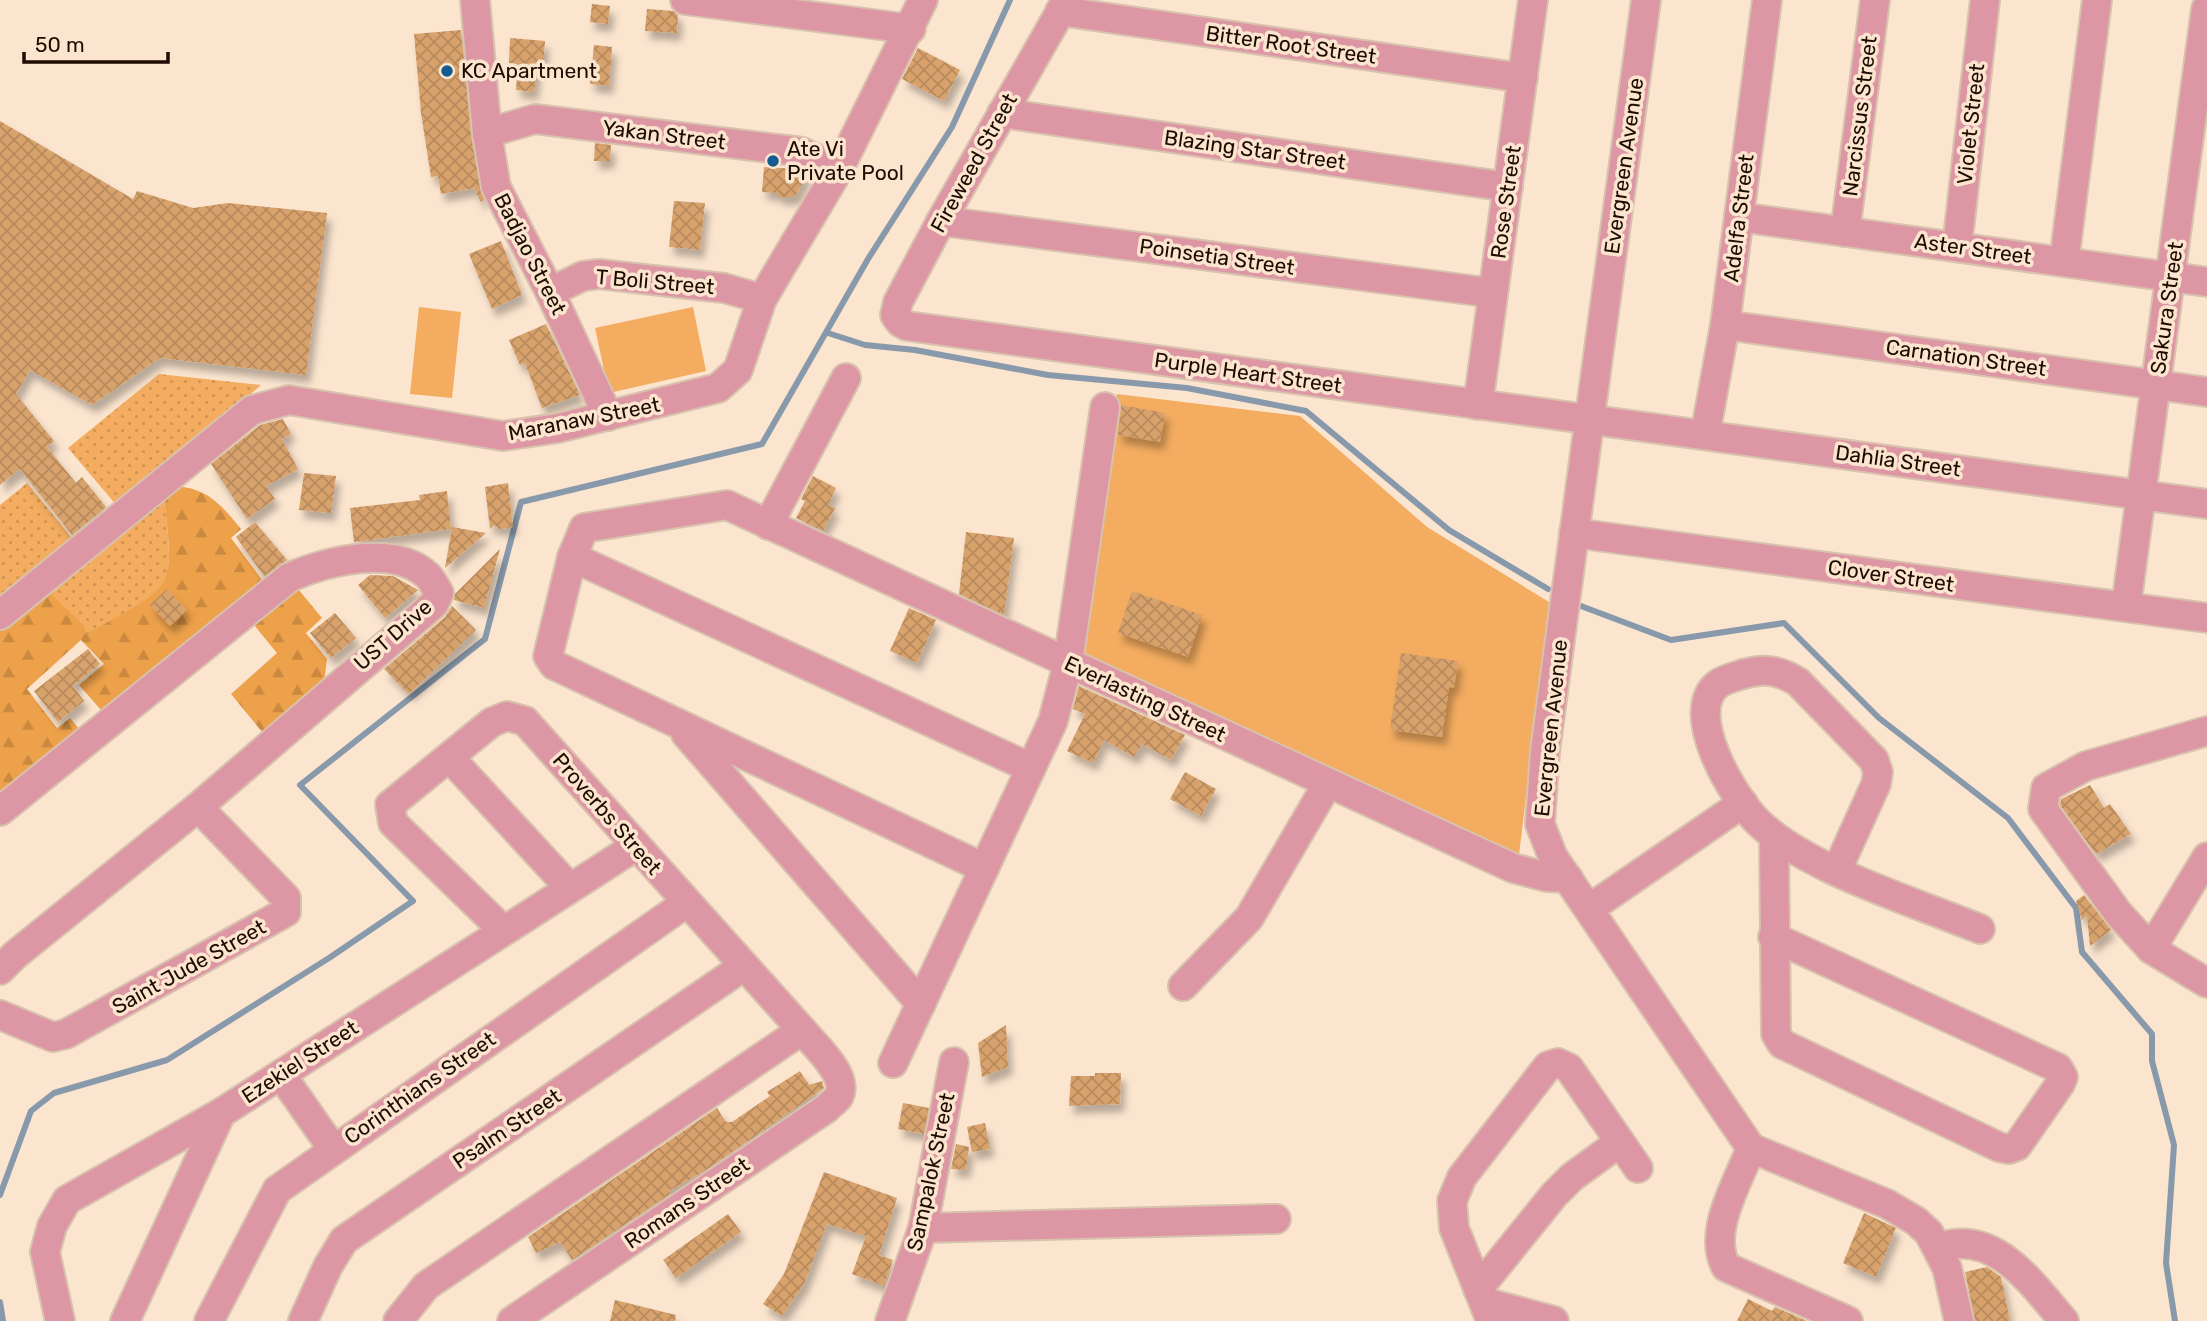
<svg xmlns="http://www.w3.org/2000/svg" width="2207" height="1321" font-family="Rubik,sans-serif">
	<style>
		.grass { fill: url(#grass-dots) }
		.forest { fill: url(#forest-firs) }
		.park { fill: #f3ac60 }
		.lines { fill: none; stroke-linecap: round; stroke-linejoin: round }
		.stream { stroke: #8899ab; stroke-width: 6 }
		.building { fill: url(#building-cross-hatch); filter: url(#shadow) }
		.minor-casing { stroke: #d8c2ae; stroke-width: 32 }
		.minor { stroke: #dd96a4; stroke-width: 28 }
		.poi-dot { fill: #145b8f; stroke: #fbe5cf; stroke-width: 2.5 }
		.labels { text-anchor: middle; stroke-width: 7; stroke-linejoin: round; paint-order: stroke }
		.street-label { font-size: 21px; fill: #1e0b00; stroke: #fbe5cf }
		.poi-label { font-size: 21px; fill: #1e0b00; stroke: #fbe5cf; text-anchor: start }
	</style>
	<defs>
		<pattern id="grass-dots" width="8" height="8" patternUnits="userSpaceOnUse" patternTransform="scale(1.75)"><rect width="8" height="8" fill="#f3ac60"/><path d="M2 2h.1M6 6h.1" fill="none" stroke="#d09352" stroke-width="1.8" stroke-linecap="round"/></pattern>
		<pattern id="forest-firs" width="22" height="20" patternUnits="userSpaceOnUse" patternTransform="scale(1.75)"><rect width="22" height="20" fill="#eda14a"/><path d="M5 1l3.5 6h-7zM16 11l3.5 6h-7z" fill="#cb893f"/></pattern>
		<pattern id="building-cross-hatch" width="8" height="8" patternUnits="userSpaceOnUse" patternTransform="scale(1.75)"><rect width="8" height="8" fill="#d7a26c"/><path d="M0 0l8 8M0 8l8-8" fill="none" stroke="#b88a5c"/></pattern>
		<filter id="shadow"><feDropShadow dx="4.5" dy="8" stdDeviation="3.5" flood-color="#0004"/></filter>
	</defs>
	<rect width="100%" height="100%" fill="#fbe5cf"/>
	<g class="grass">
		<path d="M159 374 261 385 117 506 68 448Z"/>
		<path d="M27 483 76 543 0 615V505Z"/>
		<path d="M163 492C177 600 172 583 86 636L45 588Z"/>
	</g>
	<g class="forest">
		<path d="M170 486C205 486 220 503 241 529L231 538 266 585 108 718 79 685 104 664 81 640 27 689 57 728 70 718 86 737 0 804V624L45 588 84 626 86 635C172 583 177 599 163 492Z"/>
		<path d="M294 584 322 618 306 633 327 659 323 690 267 738 231 694 277 653 250 620Z"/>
	</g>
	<g class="park">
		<path d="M419 307 461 312 452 398 410 394Z"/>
		<path d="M693 307 706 371 609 393 595 328Z"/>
		<path d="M1117 394 1300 416 1427 527 1549 602 1519 855 1080 655Z"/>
	</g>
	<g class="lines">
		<g class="stream">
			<path d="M828 333 865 345 915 350 1048 375 1187 388 1306 411 1449 530 1548 589"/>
			<path d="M1581 606 1671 640 1784 623 1879 718 2008 818 2076 908 2082 952 2152 1034V1061L2174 1145 2166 1263 2175 1321"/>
			<path d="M0 1195 31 1111 54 1093 167 1060 329 958 413 901 300 785 485 639 521 502 762 444 868 259 952 127 1010 0"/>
			<path d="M0 1302 3 1321"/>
		</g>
	</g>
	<g class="building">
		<path d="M592 4 610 6 608 24 590 22Z"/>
		<path d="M647 9 673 11 678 15 677 33 645 31Z"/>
		<path d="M461 30 471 136 484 200 481 202 474 188 441 194 438 176 431 177 421 113 414 34Z"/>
		<path d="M510 38 545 41 543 66H537L534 92 516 90 518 64 509 63Z"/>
		<path d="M594 45 612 47 609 86 590 84Z"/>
		<path d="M918 48 960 70 944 101 902 79Z"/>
		<path d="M0 121 133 199 137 191 193 208 228 203 327 213 306 375 160 358 92 405 30 370 16 394 54 441 47 447 76 483 82 477 106 507 72 535 20 469 0 485Z"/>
		<path d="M595 143 611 145 610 161H594Z"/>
		<path d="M764 167 799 169 808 173 795 197H778V193L762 192Z"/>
		<path d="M674 201 705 203 700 250 669 247Z"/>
		<path d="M501 241 522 295 492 309 469 254Z"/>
		<path d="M546 324 580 395 542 408 525 363 520 365 509 340Z"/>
		<path d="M1121 405 1165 413 1160 442 1118 435Z"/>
		<path d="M283 419 291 434 282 439 298 469 266 486 275 499 247 519 211 464 260 425Z"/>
		<path d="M304 473 336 476 331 513 299 510Z"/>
		<path d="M813 476 836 488 828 505 835 508 823 531 796 518 805 501 801 499Z"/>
		<path d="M508 483 513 527 499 529 495 525 490 529 485 487Z"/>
		<path d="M447 491 451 529 354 542 350 508 420 500 419 495Z"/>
		<path d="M255 522 287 560 264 576 236 537Z"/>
		<path d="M452 527 486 533 445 568Z"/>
		<path d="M966 532 1014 538 1004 615 959 594Z"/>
		<path d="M500 549 484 608 454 600 455 594Z"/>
		<path d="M370 575 393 576 418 590 385 618 358 585Z"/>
		<path d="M167 589 187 610 170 626 150 605Z"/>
		<path d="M1132 591 1202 615 1188 657 1118 633Z"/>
		<path d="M452 606 476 630 409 694 384 669 445 617Z"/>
		<path d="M909 608 936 620 917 663 890 651Z"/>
		<path d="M335 613 356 638 331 658 310 633Z"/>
		<path d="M88 649 100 664 73 686 84 701 58 722 34 691Z"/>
		<path d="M1401 653 1458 661 1454 688 1449 687 1442 737 1390 730Z"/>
		<path d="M1079 686 1185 735 1171 760 1142 744 1134 757 1104 740 1093 763 1067 751 1085 714 1073 709Z"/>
		<path d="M1185 772 1216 789 1201 816 1170 799Z"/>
		<path d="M2090 785 2104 808 2110 804 2131 834 2096 854 2060 805 2061 799Z"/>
		<path d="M2084 895 2111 930 2090 946 2087 916 2082 920 2076 901Z"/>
		<path d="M1006 1025 1008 1067 982 1077 978 1043Z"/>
		<path d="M800 1071 809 1085 822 1081 824 1088 706 1170 669 1191 670 1194 572 1260 560 1242 536 1253 528 1237 717 1108 726 1122H732L770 1096 767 1092Z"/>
		<path d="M1095 1073H1121L1120 1104 1069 1106 1071 1076H1095Z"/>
		<path d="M903 1103 929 1108 924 1134 898 1129Z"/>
		<path d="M985 1123 990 1149 972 1152 967 1127Z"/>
		<path d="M956 1144 969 1147 966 1170 951 1169Z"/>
		<path d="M824 1172 897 1198 879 1255 893 1260 884 1286 852 1274 866 1236 827 1224 804 1284 782 1316 763 1304 784 1274Z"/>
		<path d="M1864 1213 1896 1228 1876 1277 1843 1263Z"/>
		<path d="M728 1214 741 1232 676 1278 663 1260Z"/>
		<path d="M1987 1267 2001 1277 2010 1321H1975L1965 1272Z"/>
		<path d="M1748 1299 1772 1311 1775 1307 1807 1321H1737Z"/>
		<path d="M615 1300 676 1315 675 1321H610Z"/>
	</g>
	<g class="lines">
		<g class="minor-casing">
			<g id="minor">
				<path d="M475 0 487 133 496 187 550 292 608 416"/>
				<path d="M685 0 911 29"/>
				<path d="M1067 0 941 221 898 302 895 315 900 322 907 326 2207 504"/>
				<path d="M1646 0 1545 751 1540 824 1553 857 1751 1148 1887 1204 1916 1221 1929 1233 1947 1268 1959 1321"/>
				<path d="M1060 11 1523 78"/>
				<path d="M1002 113 1508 187"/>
				<path d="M487 133 535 119 802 152 839 169"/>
				<path d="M1739 217 2207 282"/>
				<path d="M941 221 1493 293"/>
				<path d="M1845 232 1875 0"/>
				<path d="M1957 247 1985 0"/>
				<path d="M2064 262 2097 0"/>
				<path d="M550 292 583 276 599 274 724 288 762 299"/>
				<path d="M1725 325 2207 392"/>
				<path d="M1478 405 1533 0"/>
				<path d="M1705 435 1725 325 1767 0"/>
				<path d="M768 525 846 378"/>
				<path d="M1574 533 2207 618"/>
				<path d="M572 557 1031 768"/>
				<path d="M2126 607 2206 9"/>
				<path d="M0 615 252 410 289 400 503 436 558 428 718 388 738 370 762 299 839 169 923 0"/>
				<path d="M2207 731 2086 766 2046 788 2043 809 2118 913 2151 949 2207 983"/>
				<path d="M686 734 921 1004"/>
				<path d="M450 758 570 888"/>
				<path d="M0 811 290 577C327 561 393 544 427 575 432 579 435 587 439 593L434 604 198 807 15 955 0 970"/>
				<path d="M984 868 554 665 548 656 572 557 584 528 727 505 1513 868 1547 877 1568 878"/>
				<path d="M1837 870 1876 784 1878 772 1874 760 1798 682C1779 670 1764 668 1743 674 1735 677 1725 679 1718 684 1682 712 1733 797 1757 821 1805 869 1915 902 1980 929"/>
				<path d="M1589 909 1743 803"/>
				<path d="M503 930 393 823 390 805 492 722 507 716 525 721 802 1030C814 1045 849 1075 839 1096 837 1100 830 1104 827 1108L512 1321"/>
				<path d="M1773 937 2058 1068 2063 1077 2060 1084 2017 1146 2009 1149 1999 1147 1782 1044 1776 1034 1774 837"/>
				<path d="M2151 949 2207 857"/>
				<path d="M1183 986 1249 918 1328 783"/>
				<path d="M0 1015 53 1037 66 1034 286 912V898L198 807"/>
				<path d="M893 1063 1053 721 1068 663 1105 407"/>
				<path d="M282 1076 333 1149"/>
				<path d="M1751 1148C1738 1183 1707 1231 1726 1267L1848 1321"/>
				<path d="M923 1228 1276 1219"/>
				<path d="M1938 1248C1994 1227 2032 1284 2064 1321"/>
				<path d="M1478 1289 1554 1195 1572 1177 1620 1142"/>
				<path d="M1484 1302 1554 1321"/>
				<path d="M60 1321 45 1252 52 1226 67 1200 221 1113 636 846"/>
				<path d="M125 1321 221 1113"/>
				<path d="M209 1321 277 1190 686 903"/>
				<path d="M303 1321 328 1266 344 1240 744 966"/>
				<path d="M398 1321 426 1286 802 1030"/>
				<path d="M890 1321 923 1228 954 1062"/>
				<path d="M1491 1321 1454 1228 1452 1201 1462 1177 1548 1066 1558 1063 1569 1068 1638 1168"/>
			</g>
		</g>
		<use href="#minor" class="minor"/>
	</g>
	<g class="poi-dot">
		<circle cx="447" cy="71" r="7"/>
		<circle cx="773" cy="161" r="7"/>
	</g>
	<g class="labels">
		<g class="street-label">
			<text transform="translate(1291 45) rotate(8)" y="7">Bitter Root Street</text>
			<text transform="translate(1860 116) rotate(-83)" y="7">Narcissus Street</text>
			<text transform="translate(1971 124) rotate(-84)" y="7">Violet Street</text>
			<text transform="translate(664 135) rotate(7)" y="7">Yakan Street</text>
			<text transform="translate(1255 150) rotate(8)" y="7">Blazing Star Street</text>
			<text transform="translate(974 163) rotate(-61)" y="7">Fireweed Street</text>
			<text transform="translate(1624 166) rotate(-82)" y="7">Evergreen Avenue</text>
			<text transform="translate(1506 202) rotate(-82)" y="7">Rose Street</text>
			<text transform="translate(1739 218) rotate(-83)" y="7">Adelfa Street</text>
			<text transform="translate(1973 249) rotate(8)" y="7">Aster Street</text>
			<text transform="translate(530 254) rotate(63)" y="7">Badjao Street</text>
			<text transform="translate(1217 257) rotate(8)" y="7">Poinsetia Street</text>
			<text transform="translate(655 282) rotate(5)" y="7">T Boli Street</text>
			<text transform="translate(2167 308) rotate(-82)" y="7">Sakura Street</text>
			<text transform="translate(1966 358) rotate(8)" y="7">Carnation Street</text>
			<text transform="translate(1248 373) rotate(8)" y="7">Purple Heart Street</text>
			<text transform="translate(584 419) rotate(-11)" y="7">Maranaw Street</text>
			<text transform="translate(1898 461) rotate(8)" y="7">Dahlia Street</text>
			<text transform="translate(1891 576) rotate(8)" y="7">Clover Street</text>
			<text transform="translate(393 635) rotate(-41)" y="7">UST Drive</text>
			<text transform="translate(1145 699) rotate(25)" y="7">Everlasting Street</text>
			<text transform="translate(1551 728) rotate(-84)" y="7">Evergreen Avenue</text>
			<text transform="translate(607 814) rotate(49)" y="7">Proverbs Street</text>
			<text transform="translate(189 967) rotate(-29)" y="7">Saint Jude Street</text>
			<text transform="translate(300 1062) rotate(-33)" y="7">Ezekiel Street</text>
			<text transform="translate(420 1088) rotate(-35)" y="7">Corinthians Street</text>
			<text transform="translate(507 1129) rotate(-34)" y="7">Psalm Street</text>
			<text transform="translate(931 1172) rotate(-78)" y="7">Sampalok Street</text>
			<text transform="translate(687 1203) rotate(-34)" y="7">Romans Street</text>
		</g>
		<g class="poi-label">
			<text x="461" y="78">KC Apartment</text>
			<text x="787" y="156">Ate Vi<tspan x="787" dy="24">Private Pool</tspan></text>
		</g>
	</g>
	<path d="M24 52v10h144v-10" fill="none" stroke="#1e0b00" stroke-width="3.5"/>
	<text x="35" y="52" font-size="21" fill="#1e0b00" stroke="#fbe5cf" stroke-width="5" paint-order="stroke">50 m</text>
</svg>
